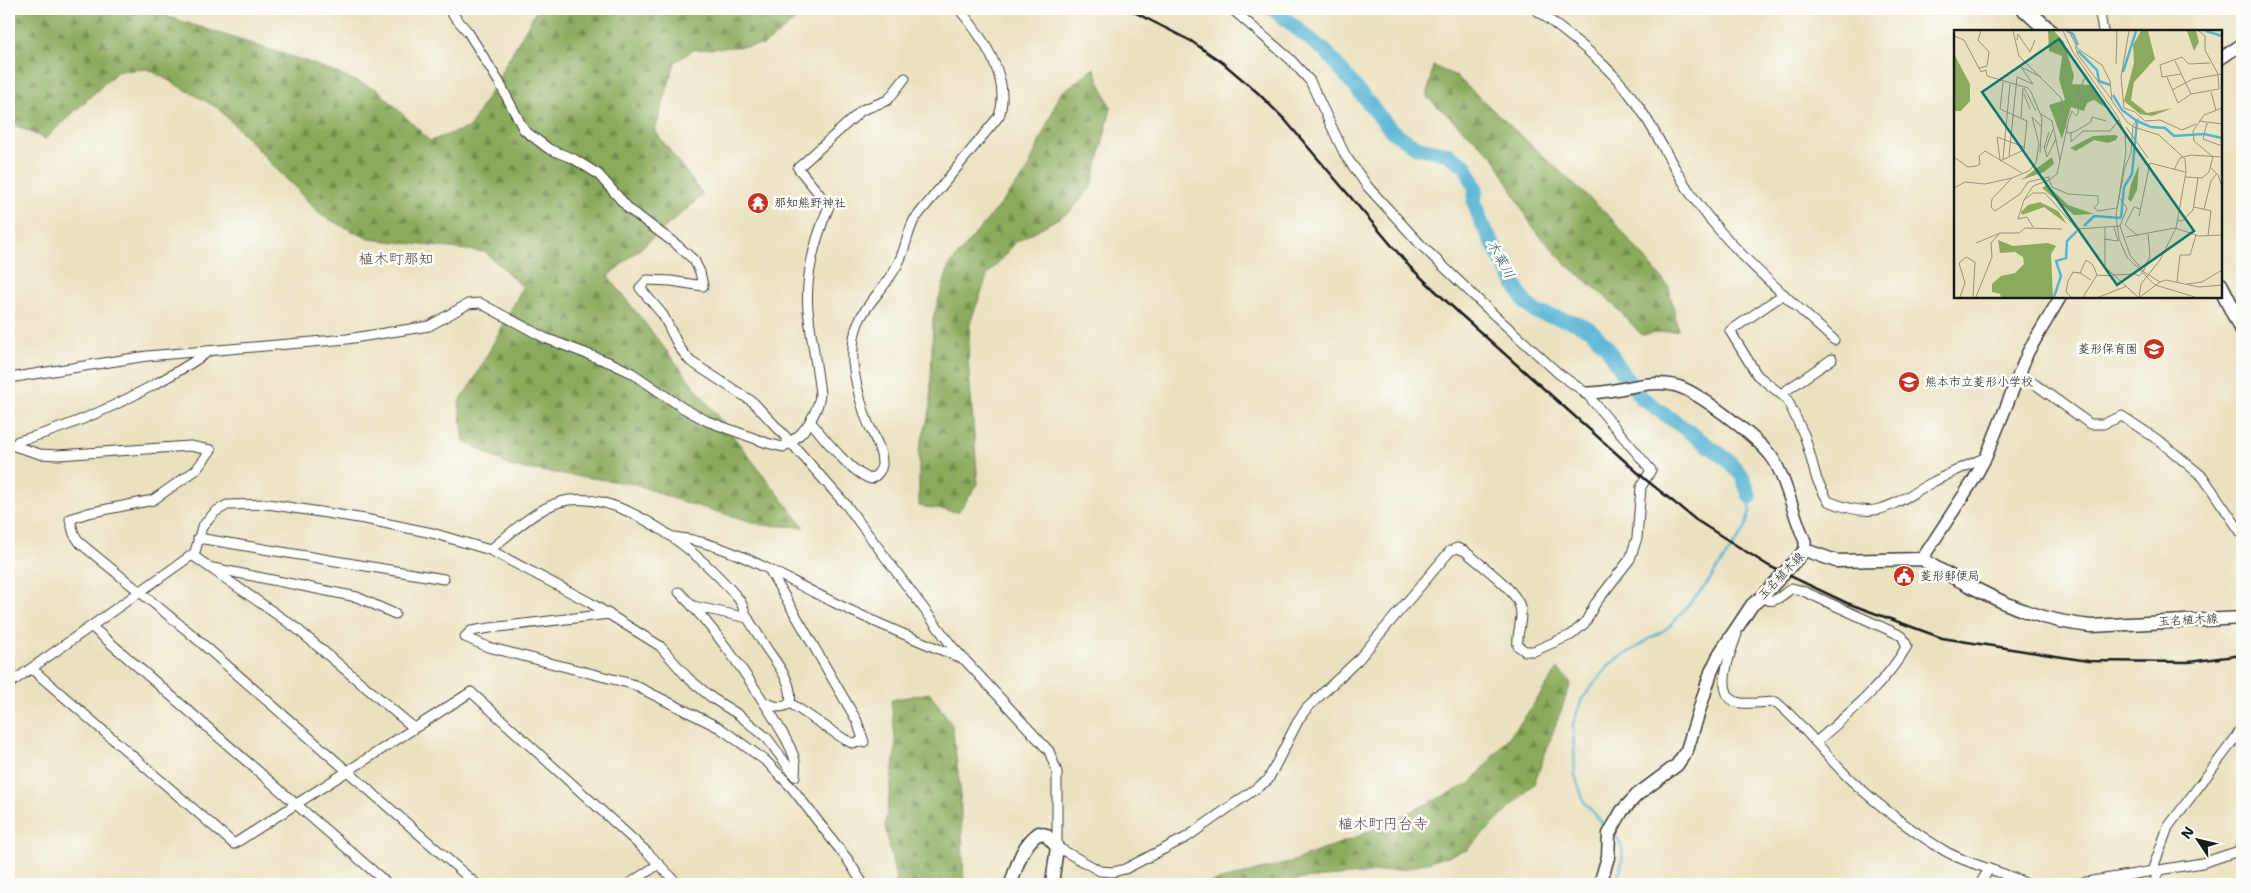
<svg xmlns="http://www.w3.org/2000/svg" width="2251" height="893" font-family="'Shantell Sans','Klee One',sans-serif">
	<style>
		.forest { fill: url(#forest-firs); stroke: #53633c }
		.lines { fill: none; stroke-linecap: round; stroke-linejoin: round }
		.stream { stroke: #55b4d3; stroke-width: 2.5 }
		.river { stroke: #55b4d3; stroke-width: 15 }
		.minor-casing { stroke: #3b3a34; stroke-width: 11 }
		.tertiary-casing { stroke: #3b3a34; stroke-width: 14 }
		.secondary-casing { stroke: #3b3a34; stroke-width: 15 }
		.primary-casing { stroke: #3b3a34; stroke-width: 18 }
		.minor { stroke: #fff; stroke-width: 9 }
		.tertiary { stroke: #fff; stroke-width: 11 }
		.secondary { stroke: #fff; stroke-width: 12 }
		.primary { stroke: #fff; stroke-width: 15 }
		.rail { stroke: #1c1c1c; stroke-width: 2.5 }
		.labels { text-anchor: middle; stroke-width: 5; stroke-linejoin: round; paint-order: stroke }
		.poi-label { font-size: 12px; fill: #1c1c1c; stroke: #fdfcf7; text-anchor: start }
		.street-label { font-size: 12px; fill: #1c1c1c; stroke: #fdfcf7 }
		.water-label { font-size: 14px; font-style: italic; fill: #36606e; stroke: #fdfcf7 }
		.quarter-label { font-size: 15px; fill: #5a464e; stroke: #fdfcf7 }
		.inset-river { fill: none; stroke: #55b4d3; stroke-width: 2.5 }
		.inset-road { fill: none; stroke: #98927e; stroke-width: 1 }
		.view { fill: #0f766e; fill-opacity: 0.15; stroke: #0f766e; stroke-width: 2.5 }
		.inset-edge { fill: none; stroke: #1c1c1c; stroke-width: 2.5 }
	</style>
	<defs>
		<pattern id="forest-firs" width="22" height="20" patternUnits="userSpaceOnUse" patternTransform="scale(1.25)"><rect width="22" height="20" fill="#8aaa5c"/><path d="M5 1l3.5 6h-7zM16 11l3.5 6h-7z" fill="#708a4b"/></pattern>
	</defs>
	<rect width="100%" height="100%" fill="#fdfcf7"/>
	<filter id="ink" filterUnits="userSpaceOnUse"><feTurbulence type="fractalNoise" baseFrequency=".02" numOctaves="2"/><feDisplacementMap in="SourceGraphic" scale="10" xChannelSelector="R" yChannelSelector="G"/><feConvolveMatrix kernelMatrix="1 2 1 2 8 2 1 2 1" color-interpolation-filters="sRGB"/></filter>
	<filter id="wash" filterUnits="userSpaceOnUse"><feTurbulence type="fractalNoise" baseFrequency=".0096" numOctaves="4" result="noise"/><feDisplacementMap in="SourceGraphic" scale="20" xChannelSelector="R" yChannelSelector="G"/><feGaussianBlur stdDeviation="1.12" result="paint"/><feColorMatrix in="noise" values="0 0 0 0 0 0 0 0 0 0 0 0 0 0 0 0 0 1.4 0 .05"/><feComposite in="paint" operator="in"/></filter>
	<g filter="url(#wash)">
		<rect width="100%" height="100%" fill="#eae1bf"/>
		<g class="forest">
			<path d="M9 9H144L314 64 378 90 430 141 470 127 536 11 551 9H794L804 13 764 45 693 50 675 62 655 131 703 195 608 276 804 527 763 525 680 501 635 484 512 467 464 441 459 402 475 378 523 287 485 252 369 239 322 216 218 108 148 69 118 71 45 139 9 122Z"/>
			<path d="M1433 66 1456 76 1610 217 1669 287 1678 330 1642 335 1609 300 1563 261 1533 228 1493 156 1427 97Z"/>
			<path d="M1094 68 1111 108 1092 186 1071 211 1016 242 988 274 970 323 968 360 978 484 958 512 919 506V450L930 411 933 318 949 266 1026 173 1060 94Z"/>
			<path d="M1558 669 1571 683 1534 784 1467 850 1408 868 1362 874 1302 879 1283 884H1205L1288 863 1359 836 1471 783 1522 721Z"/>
			<path d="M930 693 952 725 960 788 964 884H897L885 826 896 746 891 700Z"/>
		</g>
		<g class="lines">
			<g class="stream">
				<path d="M1608 829 1584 802 1575 775 1573 724 1582 699 1610 664 1670 626 1706 585 1745 529 1750 511V497"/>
				<path d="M1614 835C1629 848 1621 868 1616 884"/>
			</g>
			<path class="river" d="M1273 9 1326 52 1392 131 1416 147 1447 154 1465 165 1476 189 1474 202 1481 222 1525 303 1538 313 1571 321 1590 329 1607 347 1623 374 1642 398 1727 459 1742 476 1750 497"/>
		</g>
	</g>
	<g filter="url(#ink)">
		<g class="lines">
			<g class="minor-casing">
				<g id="minor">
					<path d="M448 9 468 32 499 82 524 130 549 149 574 159 598 174 629 209 677 245 694 260 700 272 703 286 671 281 647 280 640 288 663 315 679 347 690 361 753 402 787 438V443L794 446 847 506 951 645 1049 751 1057 772V847L1100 871 1113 872 1125 869 1187 837 1268 780 1299 719 1307 708 1358 660 1450 551 1457 548 1465 551C1479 564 1516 589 1520 607 1524 620 1516 633 1518 646L1525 651H1534L1571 635 1585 623 1595 604 1630 559 1637 538 1641 487 1651 470 1586 393 1558 373 1492 313 1421 245 1368 187 1345 155 1310 81 1290 59 1232 9"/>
					<path d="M1535 9C1572 37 1610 65 1637 104 1659 136 1675 173 1698 204 1737 256 1787 297 1834 340"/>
					<path d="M2099 9 2103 31"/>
					<path d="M1784 294 1730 331 1757 375 1787 399 1805 437 1817 480 1828 501C1879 522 1890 505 1933 482 1950 473 1968 465 1986 457"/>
					<path d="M209 351C189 366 168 377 146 389 105 411 64 429 18 441L14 446 40 454 58 455 190 446 211 450 196 470 153 500 88 513 70 519 74 534 80 543 190 633 476 884"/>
					<path d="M2018 372 2090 424H2103L2122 416 2161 442 2203 477 2242 534"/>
					<path d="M9 378 147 356 347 339 429 326 468 304 480 303 545 338 611 363 632 373 683 408 707 421 767 443 783 447C787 443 789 443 793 440 806 432 819 409 820 394 817 366 811 338 808 310 805 276 816 237 829 206L798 168 862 110 888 100 905 78"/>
					<path d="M1781 394 1832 359"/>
					<path d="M810 421C824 438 850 472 871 479 876 476 881 471 882 465 883 449 871 432 866 418 860 400 855 382 853 363 850 312 873 306 895 269 905 254 906 236 914 220L999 116C1012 78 982 36 959 9"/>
					<path d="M674 537C730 543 783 578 833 602 875 623 919 641 963 659"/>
					<path d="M198 538 444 579"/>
					<path d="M490 550C511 533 542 503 569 500 627 493 701 554 737 597 742 602 744 610 747 617 753 627 759 636 765 646 776 663 794 682 790 703 781 710 774 706 764 702"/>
					<path d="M192 555 296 628 414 728"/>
					<path d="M213 568 357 597 395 614"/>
					<path d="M770 571 857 721 864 742 852 743 844 739 790 703"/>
					<path d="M679 592C716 629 747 675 775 720 782 733 792 746 795 761 796 766 795 771 795 776"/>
					<path d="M1762 597C1774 606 1782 595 1792 588L1803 591 1902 636 1907 646C1885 684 1850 713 1816 742"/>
					<path d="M693 606 748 618"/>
					<path d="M609 614 490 628 471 631 465 637 488 647 632 684 720 728 766 761 792 788 848 860 863 884"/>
					<path d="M92 627 388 884"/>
					<path d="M1737 634C1731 650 1711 699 1741 703 1752 704 1765 702 1776 702 1805 726 1826 757 1853 782 1881 807 1913 832 1945 851 1971 866 2001 870 2027 884"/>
					<path d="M32 669 234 844 471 692 647 852 678 884"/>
					<path d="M9 684 192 555 195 552 202 527 215 512 227 505 268 504 365 519 432 533 490 550 589 602 660 646 688 678 712 698 739 715 767 738 795 776"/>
					<path d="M2152 871 2168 827 2237 736 2242 726"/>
					<path d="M629 884 659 864"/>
					<path d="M1980 884 1989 869"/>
					<path d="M2074 884 2202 863 2242 850"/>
					<path d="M2153 884 2160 871"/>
				</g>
			</g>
			<g class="tertiary-casing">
				<g id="tertiary">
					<path d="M2220 59 2242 44"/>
					<path d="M1586 393C1614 394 1644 379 1673 385 1696 389 1756 437 1771 456 1785 474 1794 518 1805 541V550"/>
					<path d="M1922 559 1973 481 1986 457 2028 352 2061 296"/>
				</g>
			</g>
			<g class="secondary-casing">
				<g id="secondary">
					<path d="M1011 884C1017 865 1022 845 1039 833L1046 835 1057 847 1052 884"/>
					<path d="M1600 884 1608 857 1609 834 1622 811 1637 795 1677 765 1687 750 1711 672 1720 653 1752 605 1763 596 1805 550 1836 561 1922 559C1938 570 1955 578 1972 587 2012 608 2045 621 2091 626L2242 618"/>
				</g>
			</g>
			<g class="primary-casing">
				<g id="primary">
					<path d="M2025 9 2049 31"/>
					<path d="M2220 285 2242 329"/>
				</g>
			</g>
			<use href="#minor" class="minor"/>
			<use href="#tertiary" class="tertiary"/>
			<use href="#secondary" class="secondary"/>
			<use href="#primary" class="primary"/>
			<path class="rail" d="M1128 9 1191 41 1223 63 1258 93 1285 120 1410 267 1460 314 1645 479 1696 520 1769 566 1847 603 1942 638 2088 661 2189 662 2242 655"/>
		</g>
	</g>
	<defs>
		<g id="temple-disc" transform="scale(1.125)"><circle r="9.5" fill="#c8321e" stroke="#fdfcf7"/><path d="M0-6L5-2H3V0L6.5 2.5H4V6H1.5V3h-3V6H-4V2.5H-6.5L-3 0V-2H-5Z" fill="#fff"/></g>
		<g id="school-disc" transform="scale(1.125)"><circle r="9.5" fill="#c8321e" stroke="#fdfcf7"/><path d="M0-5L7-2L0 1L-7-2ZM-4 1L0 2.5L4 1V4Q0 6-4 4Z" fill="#fff"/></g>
		<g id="civic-disc" transform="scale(1.125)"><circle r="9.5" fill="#c8321e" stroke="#fdfcf7"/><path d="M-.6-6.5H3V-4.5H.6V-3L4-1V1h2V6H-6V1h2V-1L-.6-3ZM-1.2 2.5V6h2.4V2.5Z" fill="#fff"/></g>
	</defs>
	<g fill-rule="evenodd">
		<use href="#temple-disc" x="758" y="203"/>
		<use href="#school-disc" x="2154" y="349"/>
		<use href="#school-disc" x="1909" y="382"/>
		<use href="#civic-disc" x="1904" y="576"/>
	</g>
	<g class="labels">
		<g class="poi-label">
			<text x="774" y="207">那知熊野神社</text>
			<text x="2138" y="353" text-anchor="end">菱形保育園</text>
			<text x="1925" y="386">熊本市立菱形小学校</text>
			<text x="1920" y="580">菱形郵便局</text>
		</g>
		<g class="street-label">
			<text transform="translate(1781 576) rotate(-46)" y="4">玉名植木線</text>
			<text transform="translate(2188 620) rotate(-3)" y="4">玉名植木線</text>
		</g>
		<g class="water-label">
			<text transform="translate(1501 259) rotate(61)" y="5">木葉川</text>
		</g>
		<g class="quarter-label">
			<text x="396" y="264">植木町那知</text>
			<text x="1383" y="829">植木町円台寺</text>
		</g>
	</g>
	<g transform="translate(1954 30)">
		<rect width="268" height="268" fill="#eae1bf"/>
		<path d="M94 1H100L110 12 120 46 118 54 136 55 152 78 140 70 133 73 130 81 117 77 108 109 95 75 111 70 105 49 108 26 95 21ZM187 1H194L201 29 180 52 177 70 193 83 219 78 198 86 186 84 170 71 180 33 179 15ZM233 1H242L245 12 240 21ZM0 24 16 54V71L7 81H0ZM160 105 164 106 162 110 154 113 140 110 122 121 116 118 139 106ZM98 127 100 134 90 142 67 150ZM185 135 183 160 177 172 174 169 177 154ZM93 155 114 175 140 184 120 185 88 158ZM86 172 104 181 113 194 90 177 68 185 67 182 74 175ZM44 210 59 216 94 213 102 216 97 224 99 267H47L46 264 38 262V254L47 246 61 243 70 234 69 227 61 222 46 223Z" fill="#8aaa5c"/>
		<path class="inset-river" d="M113 1 119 4 124 15M252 1 268 6M124 21 143 40 145 51 156 55M169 42 182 1M159 65 168 80 183 91 178 144 170 157 167 188M183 91 197 97 211 98 220 106 250 104 268 108M130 196 140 186 167 188M100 267 107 246 102 231 112 228 113 211 123 201"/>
		<path class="inset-road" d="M59 1 65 26 107 68 113 103 120 102 137 92 138 87 152 91M109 1 119 22 164 87 171 104 172 122 162 185 165 209 173 227 201 255 241 267M115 1 124 19 148 35 156 51 158 71 173 92 180 97 205 105 231 129 232 142 222 198 206 230 187 254 185 267M175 1 167 47 170 78 181 82 191 91 206 90 228 100 242 94M0 6 10 10 27 42 32 40 33 46 74 58 77 62 88 88 86 123M63 10 64 4 76 22 81 10M121 16 124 25 158 70M221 31 237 64M162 34 163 1M25 38 33 36 35 22 24 10 27 1M227 44 208 47 206 35 228 27 235 34 256 33M132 45 125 61 124 84 122 86 118 81 115 89 103 144 95 150 98 157 114 164 144 166V174L140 178 144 181 163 178 171 137 177 123 179 95 185 88M213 47 224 73 237 64 265 59 264 44 251 20V6L245 1M70 58 82 81M218 60 239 49 268 44M257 62 262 80M70 64 76 79M87 84 98 91 106 130M67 88 69 58M245 91 268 94M253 93 249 109 268 116M172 97 194 128M117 103V112L129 101H156L165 90M90 116 93 127 102 109M90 118 95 102M92 118 99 99M55 126 63 47 79 54 67 37 87 47M0 127 14 137 22 136 26 134 25 126 31 121 68 143M49 129 56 54M46 130 43 107 70 117M46 131 70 120 73 91 46 79 49 52M257 138 264 145 268 156M220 140 226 128 237 125 268 127M231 147 248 148 255 142 259 127 240 111 239 101 250 85 268 78M58 148 75 141 82 133 85 114 78 87 88 97M0 158 11 152 31 154 58 148 38 169 37 177 41 181 66 164 74 152 95 147V150L79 156 70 170 79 163H91L123 199 166 196 176 225 190 242 206 252 212 250 245 257 268 255M70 170 64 189 73 187 79 197M240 177 257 181 254 206M250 179 257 151 263 143M185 186 196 133 231 142M224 190 228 191 239 180 244 148M166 196 173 178 166 169M151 197V237L184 267M184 206 171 195 180 177 186 179M172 207 221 198 245 206 268 205M150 209 164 211 160 197M22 213 46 203H65L71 198 108 199M143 245 159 246M159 245 181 244 185 246 189 242 196 226 194 204M137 250 126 243 132 230 139 235 143 245M223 252 226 225H236L242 205M233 254 248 252 268 240M6 267 11 253 5 233 12 227 21 232 19 267M22 267 38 227 37 213 45 204M117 267 112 262 114 251 119 242 126 243M129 267 143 245M145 267 173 256M186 267 206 252"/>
		<path class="view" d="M105 9 240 201 163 255 28 62Z"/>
		<rect width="268" height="268" class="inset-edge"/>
	</g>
	<rect width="2251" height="893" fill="none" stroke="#fdfcf7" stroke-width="30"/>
	<g transform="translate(2198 840) rotate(305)" stroke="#fdfcf7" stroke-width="4" paint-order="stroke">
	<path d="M0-4L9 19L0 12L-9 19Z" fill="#1c1c1c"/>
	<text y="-8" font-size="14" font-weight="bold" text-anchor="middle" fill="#1c1c1c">N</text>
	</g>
</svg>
